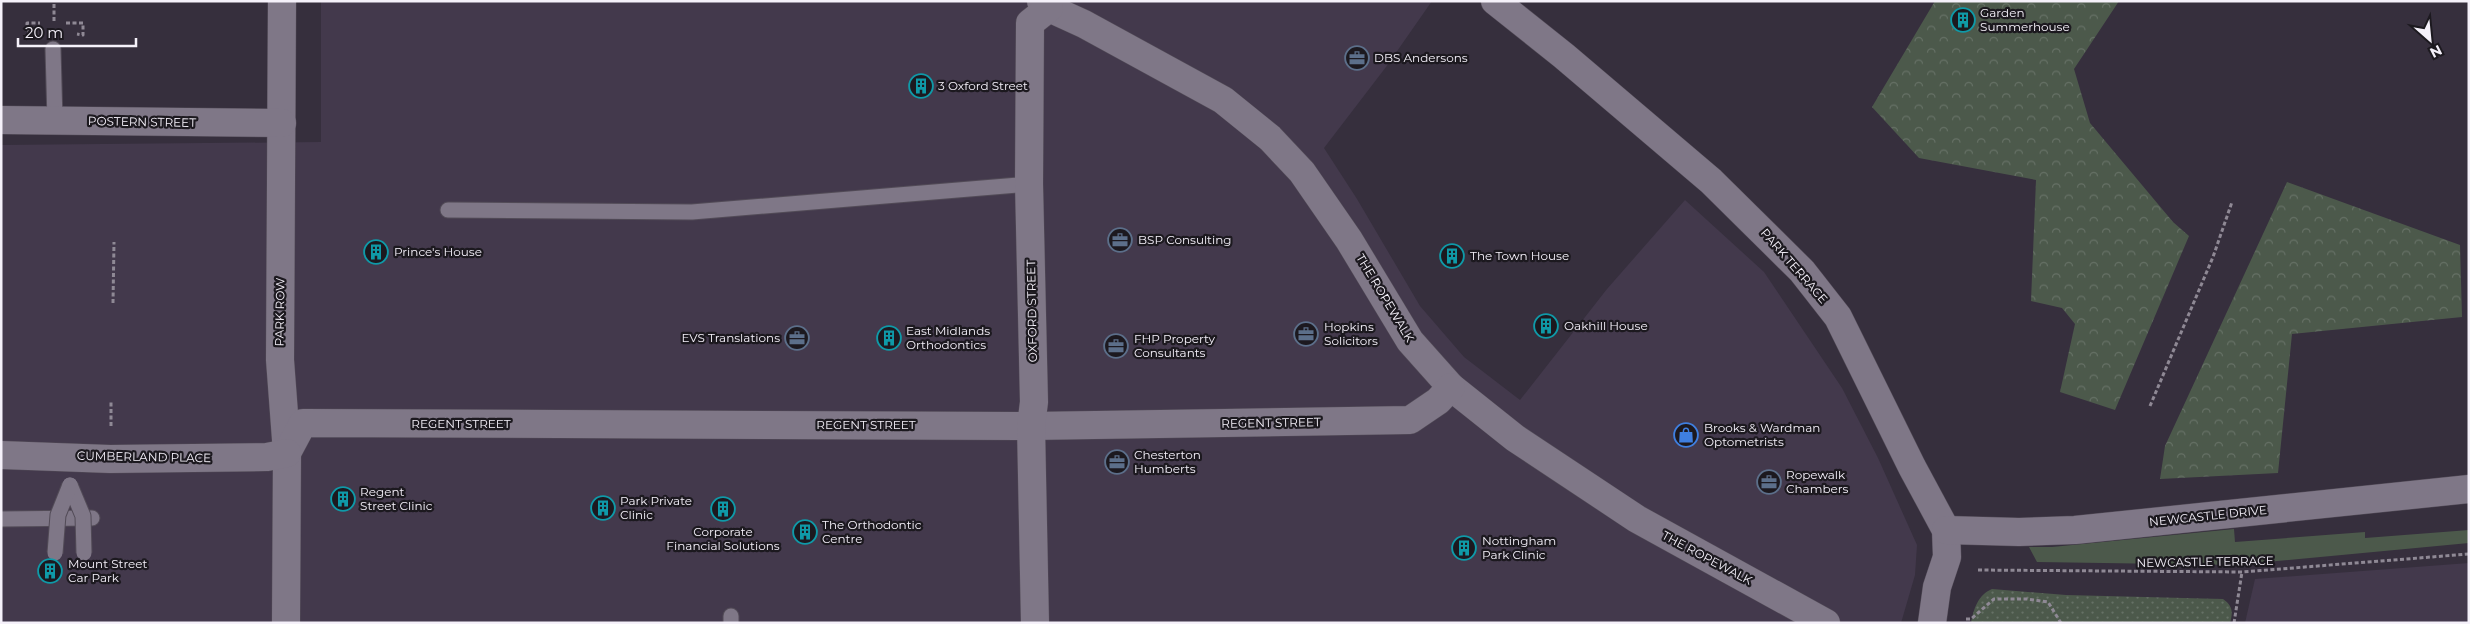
<svg xmlns="http://www.w3.org/2000/svg" width="2470" height="624" font-family="Montserrat,sans-serif">
	<style>
		.built { fill: #43394c }
		.green { fill: #4c594b }
		.forest { fill: url(#forest-crowns) }
		.park { fill: url(#park-dots) }
		.lines { fill: none; stroke-linecap: round; stroke-linejoin: round }
		.service-casing { stroke: #524b57; stroke-width: 17 }
		.minor-casing { stroke: #524b57; stroke-width: 29 }
		.path { stroke: #8f8995; stroke-width: 3; stroke-dasharray: 4 2.5; stroke-linecap: butt }
		.service { stroke: #7f7787; stroke-width: 15 }
		.minor { stroke: #7f7787; stroke-width: 28 }
		.service-bridge-casing { stroke: #524b57; stroke-width: 17; stroke-linecap: butt }
		.service-bridge { stroke: #7f7787; stroke-width: 15 }
		.labels { text-anchor: middle; stroke-width: 4.5; stroke-linejoin: round; paint-order: stroke }
		.poi-label { font-size: 12px; fill: #f5f1fa; stroke: #1c191f; text-anchor: start }
		.street-label { font-size: 12px; fill: #f5f1fa; stroke: #1c191f }
	</style>
	<defs>
		<pattern id="forest-crowns" width="20" height="18" patternUnits="userSpaceOnUse" patternTransform="scale(1.25)"><rect width="20" height="18" fill="#4c594b"/><path d="M2 6a3 3 0 1 1 6 0M12 15a3 3 0 1 1 6 0" fill="none" stroke="#667166"/></pattern>
		<pattern id="park-dots" width="8" height="8" patternUnits="userSpaceOnUse" patternTransform="scale(1.25)"><rect width="8" height="8" fill="#4c594b"/><path d="M2 2h.1M6 6h.1" fill="none" stroke="#667166" stroke-width="1.8" stroke-linecap="round"/></pattern>
	</defs>
	<rect width="100%" height="100%" fill="#362f3d"/>
	<g class="built">
		<path d="M321 1H1432L1386 67 1324 148 1357 199 1420 306 1464 357 1520 400 1607 289 1685 200 1764 272 1842 388 1878 458 1917 545 1915 575 1901 623H1V145L321 142Z"/>
		<path d="M2469 563V623H2245L2255 579Z"/>
	</g>
	<path class="green" d="M2234 529 2235 542 2365 532V538L2469 530V543L2234 565 2037 562 2029 547H2052Z"/>
	<g class="forest">
		<path d="M1935 1H2119L2074 69 2090 123 2173 222 2189 236 2115 410 2060 392 2075 324 2062 308 2031 301 2036 180 1919 158 1872 107Z"/>
		<path d="M2287 182 2460 245 2462 317 2292 334 2278 473 2160 479 2165 446Z"/>
	</g>
	<path class="park" d="M1992 589 2066 595 2223 599C2233 606 2233 612 2230 623H1971C1974 608 1978 595 1992 589Z"/>
	<g class="lines">
		<g class="service-casing">
			<g id="service">
				<path d="M53 49 55 121"/>
				<path d="M448 210 692 212 1029 184"/>
				<path d="M1 519 92 518"/>
				<path d="M731 616V623"/>
			</g>
		</g>
		<g class="minor-casing">
			<g id="minor">
				<path d="M282 1 280 360 287 453 286 623"/>
				<path d="M1041 1 1049 8 1084 24 1223 100 1270 138 1302 172 1349 240 1410 341 1451 387 1515 438 1637 519 1826 623"/>
				<path d="M1495 1 1564 56 1711 181 1802 271 1838 317 1912 467 1946 530 1947 557 1937 587 1932 623"/>
				<path d="M1 120 282 123"/>
				<path d="M287 453 303 423 1031 426 1410 420 1438 401 1451 387"/>
				<path d="M1 455 110 459 267 457 287 453"/>
				<path d="M1946 530 2019 532 2075 530 2469 489"/>
				<path d="M1035 623 1031 426 1034 402 1029 184 1030 23 1049 8"/>
			</g>
		</g>
		<g class="path">
			<path d="M54 21V1"/>
			<path d="M66 23H83V35L77 34"/>
			<path d="M31 34H27V23H40"/>
			<path d="M113 303 114 242"/>
			<path d="M2150 406 2213 257 2232 202"/>
			<path d="M111 426V402"/>
			<path d="M1978 570 2242 572 2469 554"/>
			<path d="M1966 619H1971L1994 599H2027L2048 602 2061 623"/>
			<path d="M2234 623 2242 572"/>
		</g>
		<use href="#service" class="service"/>
		<use href="#minor" class="minor"/>
		<g class="service-bridge-casing">
			<g id="service-bridge">
				<path d="M70 485 83 516 84 553"/>
				<path d="M55 553 58 515 70 485"/>
			</g>
		</g>
		<use href="#service-bridge" class="service-bridge"/>
	</g>
	<defs>
		<g id="building-ring" transform="scale(1.25)"><circle r="9.5" fill="#1c191f" stroke="#0f9aa8" stroke-width="1.5"/><path d="M-4-6H4V6H1V3H-1V6H-4ZM-2.5-4.3h1.7v1.8h-1.7ZM.8-4.3h1.7v1.8H.8ZM-2.5-1h1.7V.8h-1.7ZM.8-1h1.7V.8H.8Z" fill="#0f9aa8"/></g>
		<g id="office-ring" transform="scale(1.25)"><circle r="9.5" fill="#1c191f" stroke="#5c6f8a" stroke-width="1.5"/><path d="M-6-3h4V-5.5h4V-3h4V5H-6ZM-1-4.5V-3h2v-1.5ZM-6 0V1H6V0Z" fill="#5c6f8a"/></g>
		<g id="shop-ring" transform="scale(1.25)"><circle r="9.5" fill="#1c191f" stroke="#3f7fe0" stroke-width="1.5"/><path d="M-5-2.5h2.3a2.7 3.5 0 0 1 5.4 0H5L5.5 6h-11ZM-1.5-2.5h3a1.5 2.3 0 0 0-3 0Z" fill="#3f7fe0"/></g>
	</defs>
	<g fill-rule="evenodd">
		<use href="#building-ring" x="1963" y="20"/>
		<use href="#office-ring" x="1357" y="58"/>
		<use href="#building-ring" x="921" y="86"/>
		<use href="#office-ring" x="1120" y="240"/>
		<use href="#building-ring" x="376" y="252"/>
		<use href="#building-ring" x="1452" y="256"/>
		<use href="#building-ring" x="1546" y="326"/>
		<use href="#office-ring" x="1306" y="334"/>
		<use href="#office-ring" x="797" y="338"/>
		<use href="#building-ring" x="889" y="338"/>
		<use href="#office-ring" x="1116" y="346"/>
		<use href="#shop-ring" x="1686" y="435"/>
		<use href="#office-ring" x="1117" y="462"/>
		<use href="#office-ring" x="1769" y="482"/>
		<use href="#building-ring" x="343" y="499"/>
		<use href="#building-ring" x="603" y="508"/>
		<use href="#building-ring" x="723" y="509"/>
		<use href="#building-ring" x="805" y="532"/>
		<use href="#building-ring" x="1464" y="548"/>
		<use href="#building-ring" x="50" y="571"/>
	</g>
	<g class="labels">
		<g class="poi-label">
			<text x="1980" y="17">Garden<tspan x="1980" dy="14">Summerhouse</tspan></text>
			<text x="1374" y="62">DBS Andersons</text>
			<text x="938" y="90">3 Oxford Street</text>
			<text x="1138" y="244">BSP Consulting</text>
			<text x="394" y="256">Prince's House</text>
			<text x="1470" y="260">The Town House</text>
			<text x="1564" y="330">Oakhill House</text>
			<text x="1324" y="331">Hopkins<tspan x="1324" dy="14">Solicitors</tspan></text>
			<text x="906" y="335">East Midlands<tspan x="906" dy="14">Orthodontics</tspan></text>
			<text x="780" y="342" text-anchor="end">EVS Translations</text>
			<text x="1134" y="343">FHP Property<tspan x="1134" dy="14">Consultants</tspan></text>
			<text x="1704" y="432">Brooks &amp; Wardman<tspan x="1704" dy="14">Optometrists</tspan></text>
			<text x="1134" y="459">Chesterton<tspan x="1134" dy="14">Humberts</tspan></text>
			<text x="1786" y="479">Ropewalk<tspan x="1786" dy="14">Chambers</tspan></text>
			<text x="360" y="496">Regent<tspan x="360" dy="14">Street Clinic</tspan></text>
			<text x="620" y="505">Park Private<tspan x="620" dy="14">Clinic</tspan></text>
			<text x="822" y="529">The Orthodontic<tspan x="822" dy="14">Centre</tspan></text>
			<text x="723" y="536" text-anchor="middle">Corporate<tspan x="723" dy="14">Financial Solutions</tspan></text>
			<text x="1482" y="545">Nottingham<tspan x="1482" dy="14">Park Clinic</tspan></text>
			<text x="68" y="568">Mount Street<tspan x="68" dy="14">Car Park</tspan></text>
		</g>
		<g class="street-label">
			<text transform="translate(142 122) rotate(1)" y="4">POSTERN STREET</text>
			<text transform="translate(1794 266) rotate(49)" y="4">PARK TERRACE</text>
			<text transform="translate(1385 298) rotate(59)" y="4">THE ROPEWALK</text>
			<text transform="translate(1032 311) rotate(-91)" y="4">OXFORD STREET</text>
			<text transform="translate(280 312) rotate(-89)" y="4">PARK ROW</text>
			<text transform="translate(1271 423) rotate(-1)" y="4">REGENT STREET</text>
			<text x="461" y="428">REGENT STREET</text>
			<text x="866" y="429">REGENT STREET</text>
			<text transform="translate(144 457) rotate(1)" y="4">CUMBERLAND PLACE</text>
			<text transform="translate(2208 516) rotate(-6)" y="4">NEWCASTLE DRIVE</text>
			<text transform="translate(1707 558) rotate(28)" y="4">THE ROPEWALK</text>
			<text transform="translate(2205 562) rotate(-1)" y="4">NEWCASTLE TERRACE</text>
		</g>
	</g>
	<rect width="2470" height="624" fill="none" stroke="#f5f1fa" stroke-width="5"/>
	<g transform="translate(2430 40) rotate(153)" stroke="#1c191f" stroke-width="4" paint-order="stroke">
	<path d="M0-4L9 19L0 12L-9 19Z" fill="#f5f1fa"/>
	<text y="-8" font-size="14" font-weight="bold" text-anchor="middle" fill="#f5f1fa">N</text>
	</g>
	<path d="M18 38v8h118v-8" fill="none" stroke="#f5f1fa" stroke-width="2.5"/>
	<text x="25" y="38" font-size="15" fill="#f5f1fa" stroke="#1c191f" stroke-width="4" paint-order="stroke">20 m</text>
</svg>
